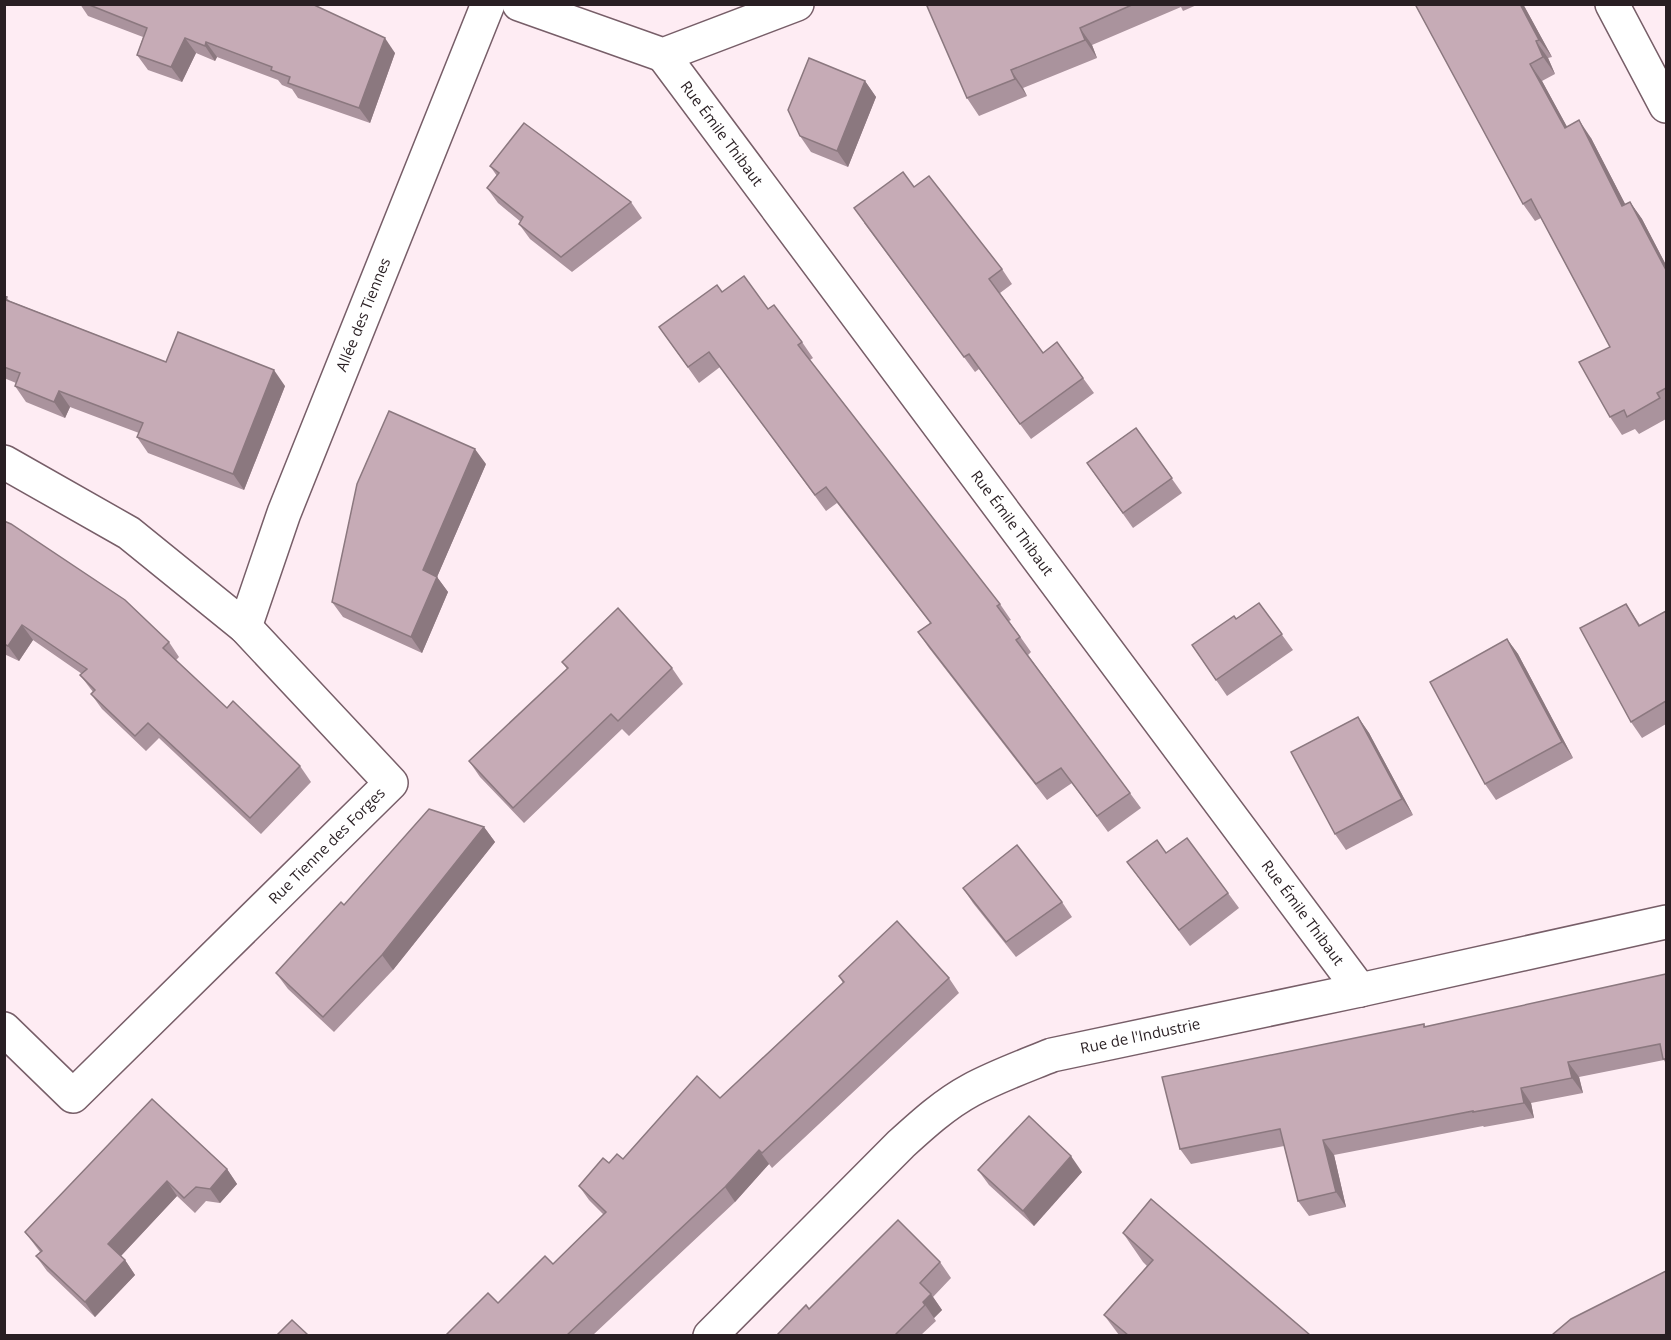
<svg xmlns="http://www.w3.org/2000/svg" width="1671" height="1340" font-family="'Open Sans',sans-serif">
	<style>
		.lines { fill: none; stroke-linecap: round; stroke-linejoin: round }
		.minor-casing { stroke: #775e68; stroke-width: 36 }
		.minor { stroke: #fff; stroke-width: 33 }
		.wall { fill: #aa939d }
		.shaded-wall { fill: #8b787f }
		.building { fill: #c6abb6; stroke: #8b787f; stroke-width: 1.5 }
		.labels { text-anchor: middle; stroke-width: 5; stroke-linejoin: round; paint-order: stroke }
		.street-label { font-size: 15px; fill: #291f23; stroke: #fff }
	</style>
	<rect width="100%" height="100%" fill="#feecf3"/>
	<g class="lines">
		<g class="minor-casing">
			<g id="minor">
				<path d="M519 4 663 55 797 4"/>
				<path d="M1612 4 1666 106"/>
				<path id="s1" d="M663 55 1360 990"/>
				<path d="M4 462 129 533 245 627 391 783 73 1096 4 1029"/>
				<path id="s2" d="M245 627 284 513 488 4"/>
				<path id="s3" d="M710 1336 901 1144C923 1124 945 1104 971 1090 997 1076 1025 1066 1052 1055L1360 990 1666 922"/>
			</g>
		</g>
		<use href="#minor" class="minor"/>
	</g>
	<g class="wall">
		<path d="M80 4H312L395 53 370 123 298 98 292 89 282 85 278 80 217 57 215 61 196 53 182 82 148 70 137 55 143 37 88 16Z"/>
		<path d="M931 4H1199L1183 11 1181 7 1092 45 1097 58 1023 88 1027 96 979 116 967 98Z"/>
		<path d="M1415 4H1523L1552 57 1548 58 1555 74 1542 81 1567 127 1591 138 1625 204 1630 202 1642 219 1666 265V419L1639 434 1635 429 1622 435 1610 417V347L1541 218 1535 221 1523 204Z"/>
		<path d="M865 81 876 97 848 167 811 152 800 136Z"/>
		<path d="M490 166 631 202 642 218 572 272 530 239 519 224 521 222 498 203 487 188 497 176Z"/>
		<path d="M914 187 1002 269 1012 284 1000 293 1043 353 1083 378 1094 393 1031 439 979 369 975 372 864 223Z"/>
		<path d="M722 292 768 309 802 342 813 358 810 360 1000 604 1011 620 1009 621 1031 652 1028 655 1141 808 1108 832 1072 783 1047 800 929 648 918 632 930 623 837 503 826 511 720 367 699 383 659 327Z"/>
		<path d="M4 296 10 301 166 362 285 386 244 490 148 453 137 437 139 433 70 407 65 418 26 402 15 386 16 383 4 378Z"/>
		<path d="M1136 428 1182 493 1133 528 1087 463Z"/>
		<path d="M486 464 437 577 448 592 422 653 343 617 332 602Z"/>
		<path d="M4 521 169 642 179 657 176 660 227 708 300 766 311 782 261 834 159 738 146 751 102 709 91 694 93 692 80 675 82 674 33 640 19 661 4 654Z"/>
		<path d="M1259 603 1293 650 1227 696 1192 645 1236 619Z"/>
		<path d="M1626 604 1640 625 1666 611V724L1642 738 1631 722Z"/>
		<path d="M1507 639 1518 654 1573 758 1496 800 1485 784Z"/>
		<path d="M562 662 672 668 683 684 629 736 622 729 524 823 480 777 469 761 567 669Z"/>
		<path d="M1358 717 1369 733 1413 815 1346 850 1335 834Z"/>
		<path d="M484 827 495 842 393 970 334 1032 288 989 276 973 344 905Z"/>
		<path d="M1166 853 1228 893 1239 908 1190 946 1127 862Z"/>
		<path d="M963 888 1062 902 1072 917 1016 957 973 903Z"/>
		<path d="M1666 974V1064L1664 1060 1579 1077 1583 1093 1531 1103 1534 1118 1484 1127 1483 1126 1334 1155 1346 1207 1309 1216 1298 1201 1284 1146 1191 1164 1180 1149 1424 1024 1426 1027Z"/>
		<path d="M839 976 949 978 959 993 772 1168 769 1164 735 1202 593 1335H446L498 1303 553 1264 604 1215 589 1200 579 1186 609 1163 623 1159 720 1098 843 983Z"/>
		<path d="M152 1099 227 1169 237 1184 220 1203 206 1201 195 1213 177 1196 121 1256 125 1260 135 1275 95 1317 47 1271 36 1256 40 1252 25 1232Z"/>
		<path d="M978 1170 1082 1172 1034 1226 989 1185Z"/>
		<path d="M1123 1233 1310 1335H1119L1104 1315 1147 1266 1143 1262Z"/>
		<path d="M940 1262 951 1278 933 1297 942 1310 934 1318 936 1321 921 1335H777L809 1309Z"/>
	</g>
	<g class="shaded-wall">
		<path d="M1520 4H1523L1552 57 1539 40Z"/>
		<path d="M1080 28 1092 45 1097 58 1085 40Z"/>
		<path d="M185 38 196 53 182 82 171 67Z"/>
		<path d="M385 38 395 53 370 123 359 108Z"/>
		<path d="M1536 41 1548 58 1555 74 1543 57Z"/>
		<path d="M206 42 217 57 215 61 205 46Z"/>
		<path d="M1530 64 1542 81 1577 145 1565 128Z"/>
		<path d="M1011 70 1023 88 1027 96 1015 79Z"/>
		<path d="M865 81 876 97 848 167 837 151Z"/>
		<path d="M1579 120 1591 138 1635 223 1622 206Z"/>
		<path d="M1630 202 1642 219 1666 265V270Z"/>
		<path d="M274 370 285 386 244 490 233 474Z"/>
		<path d="M59 391 70 407 65 418 54 402Z"/>
		<path d="M475 449 486 464 437 577 448 592 422 653 411 637 423 570Z"/>
		<path d="M22 625 33 640 19 661 8 646Z"/>
		<path d="M1507 639 1518 654 1573 758 1562 742Z"/>
		<path d="M1358 717 1369 733 1413 815 1402 799Z"/>
		<path d="M484 827 495 842 393 970 382 955Z"/>
		<path d="M1568 1062 1579 1077 1583 1093 1572 1078Z"/>
		<path d="M1521 1088 1531 1103 1534 1118 1524 1103Z"/>
		<path d="M1323 1140 1334 1155 1346 1207 1336 1192Z"/>
		<path d="M759 1150 769 1164 735 1202 725 1187Z"/>
		<path d="M1071 1156 1082 1172 1034 1226 1023 1211Z"/>
		<path d="M227 1169 237 1184 220 1203 210 1189Z"/>
		<path d="M167 1181 177 1196 118 1259 108 1244Z"/>
		<path d="M125 1260 135 1275 95 1317 85 1302Z"/>
		<path d="M931 1294 942 1310 934 1318 923 1302Z"/>
	</g>
	<g class="building">
		<path d="M87 4H312L385 38 359 108 288 83 290 77 271 70 272 67 206 42 205 46 185 38 171 67 137 55 147 28Z"/>
		<path d="M931 4H1134L1080 28 1085 40 1011 70 1015 79 967 98 927 6Z"/>
		<path d="M1415 4H1520L1539 40 1536 41 1543 57 1530 64 1565 128 1579 120 1622 206 1630 202 1666 270V388L1657 393 1660 398 1627 417 1624 410 1610 417 1579 362 1610 347 1531 199 1523 204Z"/>
		<path d="M809 58 865 81 837 151 800 136 788 110Z"/>
		<path d="M524 123 631 202 561 257 519 224 523 217 487 188 499 173 490 166Z"/>
		<path d="M903 172 914 187 929 176 1002 269 989 279 1043 353 1057 342 1083 378 1020 424 969 354 964 357 854 208Z"/>
		<path d="M744 276 768 309 774 305 802 342 798 345 1000 604 997 606 1020 637 1016 640 1130 793 1097 816 1061 768 1036 784 918 632 931 623 826 487 815 495 709 352 688 367 659 327 717 285 722 292Z"/>
		<path d="M4 296 7 297 6 300 166 362 178 332 274 370 233 474 137 437 143 423 59 391 54 402 15 386 20 373 4 367Z"/>
		<path d="M389 411 475 449 423 570 437 577 411 637 332 602 357 484Z"/>
		<path d="M1136 428 1172 478 1123 513 1087 463Z"/>
		<path d="M4 521 11 524 125 600 169 642 163 648 227 708 233 701 300 766 250 818 148 723 135 736 91 694 95 690 80 675 87 669 22 625 8 646 4 644Z"/>
		<path d="M1259 603 1282 634 1216 680 1192 645 1234 616 1236 619Z"/>
		<path d="M1626 604 1639 626 1666 611V701L1631 722 1580 628Z"/>
		<path d="M618 608 672 668 618 721 611 714 513 808 469 761 568 668 562 662Z"/>
		<path d="M1507 639 1562 742 1485 784 1430 682Z"/>
		<path d="M1358 717 1402 799 1335 834 1291 752Z"/>
		<path d="M429 809 484 827 382 955 323 1017 276 973 341 902 344 905Z"/>
		<path d="M1187 838 1228 893 1179 930 1127 862 1157 840 1166 853Z"/>
		<path d="M1017 845 1062 902 1006 942 963 888Z"/>
		<path d="M897 921 949 978 762 1153 759 1150 725 1187 567 1335H446L488 1293 498 1303 545 1256 553 1264 606 1212 579 1186 603 1158 609 1163 617 1154 623 1159 697 1076 720 1098 844 982 839 976Z"/>
		<path d="M1666 974V1059H1663L1660 1044 1568 1062 1572 1078 1521 1088 1524 1103 1473 1112V1111L1323 1140 1336 1192 1298 1201 1280 1129 1180 1149 1162 1077 1424 1024V1027Z"/>
		<path d="M152 1099 227 1169 210 1189 196 1187 184 1198 167 1181 108 1244 125 1260 85 1302 36 1256 42 1251 25 1232Z"/>
		<path d="M1029 1116 1071 1156 1023 1211 978 1170Z"/>
		<path d="M1151 1199 1310 1335H1128L1104 1315 1153 1260 1123 1233Z"/>
		<path d="M898 1220 940 1262 920 1283 931 1294 923 1302 925 1305 895 1335H777L806 1305 809 1309Z"/>
		<path d="M1666 1271V1334L1664 1335H1552L1571 1319Z"/>
		<path d="M292 1320 308 1335H277Z"/>
	</g>
	<g class="labels">
		<g class="street-label">
			<text dy="5" stroke="none"><textPath href="#s1" startOffset="98">Rue Émile Thibaut</textPath></text>
			<text dy="5" stroke="none"><textPath href="#s2" startOffset="334">Allée des Tiennes</textPath></text>
			<text dy="5" stroke="none"><textPath href="#s1" startOffset="584">Rue Émile Thibaut</textPath></text>
			<text transform="translate(327 846) rotate(-45)" y="5">Rue Tienne des Forges</text>
			<text dy="5" stroke="none"><textPath href="#s1" startOffset="1070">Rue Émile Thibaut</textPath></text>
			<text dy="5" stroke="none"><textPath href="#s3" startOffset="538">Rue de l'Industrie</textPath></text>
		</g>
	</g>
	<rect width="1671" height="1340" fill="none" stroke="#291f23" stroke-width="12"/>
</svg>
